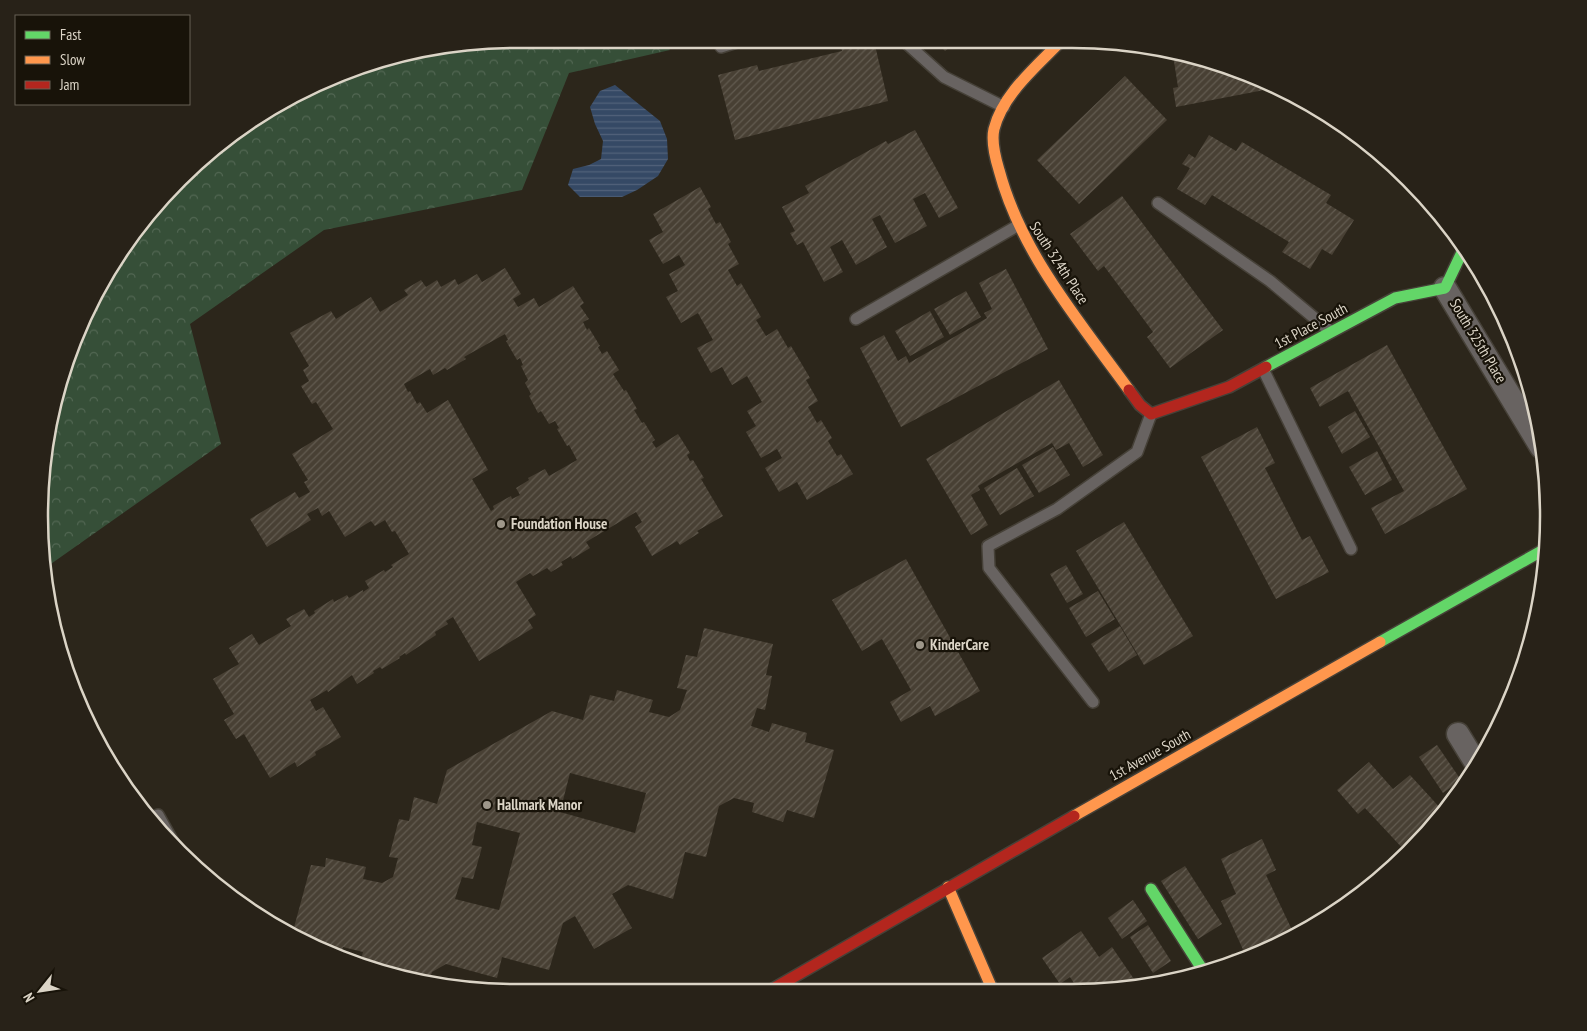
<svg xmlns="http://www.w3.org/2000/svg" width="1587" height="1031" font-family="'PT Sans Narrow',sans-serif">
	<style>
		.forest { fill: url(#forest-crowns) }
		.water { fill: url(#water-rules) }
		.building { fill: url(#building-hatch); fill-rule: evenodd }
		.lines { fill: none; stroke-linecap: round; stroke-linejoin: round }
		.lane-casing { stroke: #464138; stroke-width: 14 }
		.street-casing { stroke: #464138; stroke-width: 25 }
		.fast-casing { stroke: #464138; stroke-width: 14 }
		.slow-casing { stroke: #464138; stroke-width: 14 }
		.jam-casing { stroke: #464138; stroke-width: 14 }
		.lane { stroke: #686361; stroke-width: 11 }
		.street { stroke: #686361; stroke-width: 22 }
		.fast { stroke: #63d668; stroke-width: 11 }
		.slow { stroke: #ff974d; stroke-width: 11 }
		.jam { stroke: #b3261e; stroke-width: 11 }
		.poi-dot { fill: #9e978a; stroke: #181309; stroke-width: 2 }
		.labels { text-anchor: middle; stroke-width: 4.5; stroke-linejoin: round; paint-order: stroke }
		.street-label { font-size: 15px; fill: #dbd4c6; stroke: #181309 }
		.poi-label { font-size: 15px; font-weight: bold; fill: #dbd4c6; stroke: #181309; text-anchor: start }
		.rim { fill: none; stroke: #dbd4c6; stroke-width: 2.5 }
	</style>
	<defs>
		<pattern id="forest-crowns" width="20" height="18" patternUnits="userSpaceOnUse" patternTransform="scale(1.25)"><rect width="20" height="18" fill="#364f38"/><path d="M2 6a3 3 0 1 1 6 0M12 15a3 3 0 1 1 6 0" fill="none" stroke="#526753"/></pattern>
		<pattern id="water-rules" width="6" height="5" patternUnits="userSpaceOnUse" patternTransform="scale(1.25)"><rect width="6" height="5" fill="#354965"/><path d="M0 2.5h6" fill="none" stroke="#52627a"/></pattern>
		<pattern id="building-hatch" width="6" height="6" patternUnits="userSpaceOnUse" patternTransform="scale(1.25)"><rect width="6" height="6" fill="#484034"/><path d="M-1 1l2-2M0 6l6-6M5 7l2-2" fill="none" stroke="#625b50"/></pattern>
	</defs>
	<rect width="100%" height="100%" fill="#2c261b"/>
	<path class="forest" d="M516 39 663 40 670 50 569 73 522 190 324 230 190 324 221 444 48 566 40 485 64 362 137 225 250 119 363 64Z"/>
	<path class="water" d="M615 85 660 121 667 139 668 159 658 176 637 190 622 197H580L568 185 573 169 589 165 601 159 603 141 595 124 590 107 600 91Z"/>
	<g class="building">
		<path d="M852 41H874L888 101 735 140 718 75 757 65 759 71 842 51 840 44Z"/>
		<path d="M936 42H956L945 51Z"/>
		<path d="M1173 55 1199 63 1280 87 1176 107 1173 88 1178 87Z"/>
		<path d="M1125 76 1167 120 1079 204 1037 160Z"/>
		<path d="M915 130 958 208 939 218 925 193 913 199 927 226 895 243 880 215 872 219 887 247 856 265 842 240 830 247 843 272 824 282 803 242 797 245 790 233 795 231 782 207 809 193 805 186 886 141 888 144Z"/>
		<path d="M1209 135 1236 151 1242 142 1331 195 1326 203 1354 220 1332 255 1322 249 1310 269 1282 252 1289 242 1212 195 1205 205 1177 189 1190 168 1182 164 1189 154 1195 158Z"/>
		<path d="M700 187 711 207 708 209 716 224 720 222 731 242 728 244 739 264 728 270 737 286 741 283 761 317 756 320 766 336 777 329 788 348 791 346 810 378 806 380 818 401 808 407 817 423 821 420 832 438 828 441 837 456 841 454 853 474 807 500 797 482 779 492 765 468 782 458 777 449 761 458 746 432 756 426 747 411 762 402 747 376 732 385 722 367 711 373 697 348 713 340 698 313 681 323 666 297 678 291 669 274 685 265 679 255 663 264 649 240 663 232 653 214Z"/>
		<path d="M1122 196 1223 330 1170 368 1147 337 1153 332 1104 266 1098 271 1070 234Z"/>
		<path d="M505 268 521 294 513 299 518 307 534 298 539 307 573 286 584 303 580 306 589 319 583 322 587 330 589 328 600 346 598 347 602 354 607 351 619 370 613 374 624 391 626 390 637 409 634 410 642 423 644 422 655 440 652 442 656 448 678 434 690 453 687 455 690 461 693 460 704 478 701 479 723 516 697 531 699 533 680 545 677 541 652 556 635 527 642 522 636 512 586 542 590 548 572 559 571 556 561 562 563 565 551 572 547 568 533 576 530 573 516 582 536 615 528 620 533 628 479 661 453 617 446 621 448 624 435 632 436 635 406 655 405 653 399 657 400 658 382 669 380 667 373 671 374 673 357 684 352 675 328 692 327 690 310 700 316 711 323 707 341 737 315 752 316 755 297 767 295 762 270 778 244 734 236 739 224 720 234 714 213 679 239 664 229 648 252 634 259 645 291 626 286 619 304 609 309 617 315 613 314 611 333 599 334 602 347 595 349 598 363 590V592L369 588 365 581 384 570 385 572 393 567 391 565 409 554 395 531 392 532 385 520 375 526 371 521 345 537 329 511 322 516 318 508 307 514 311 520 267 547 250 519 295 492 299 498 310 492 304 482 308 480 292 454 333 429 316 402 312 404 301 386 309 381 303 370 309 366 290 333 331 311 336 319 371 297 380 312 408 295 404 290 421 280 426 287 437 280 441 287 455 279 458 285 477 274 482 282ZM505 334 508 340 506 341 517 360 520 358 523 365 521 366 528 380 525 383 531 394 529 396 538 413 541 411 549 424 555 421 559 428 557 429 567 446 569 445 577 460 549 476 545 469 528 478 529 480 516 488 520 495 512 499 511 496 493 506 494 509 491 511 472 479 488 470 448 400 427 413 420 402 417 404 410 391 408 392 404 384 430 369 433 375 445 368 447 370 466 359 464 357Z"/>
		<path d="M1006 269 1048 349 901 427 860 348 884 335 898 361 906 356 909 363 987 318 984 313 992 309 979 283Z"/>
		<path d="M966 291 981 317 950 335 934 309Z"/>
		<path d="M930 311 944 337 910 356 895 331Z"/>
		<path d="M1387 345 1467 489 1385 534 1371 508 1404 491 1348 391 1320 407 1310 388Z"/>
		<path d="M1059 380 1103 455 1083 467 1069 443 1056 450 1052 443 978 486 980 490 971 495 988 525 971 535 926 459Z"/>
		<path d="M1355 411 1370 437 1342 454 1328 427Z"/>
		<path d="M1257 427 1275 463 1265 468 1302 540 1310 536 1329 572 1276 599 1201 457Z"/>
		<path d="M1053 447 1070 475 1039 493 1022 465Z"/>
		<path d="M1377 451 1392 480 1365 495 1349 467Z"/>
		<path d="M1017 468 1034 496 1000 515 984 488Z"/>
		<path d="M1124 522 1193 636 1144 665 1076 551Z"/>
		<path d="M906 559 980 691 935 716 930 706 901 722 890 702 911 690 882 639 862 651 832 600Z"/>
		<path d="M1066 565 1083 594 1067 603 1050 574Z"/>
		<path d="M1098 591 1115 619 1086 637 1069 608Z"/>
		<path d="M1120 626 1137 655 1109 672 1091 644Z"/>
		<path d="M704 628 773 644 766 675 772 676 765 710 757 708 751 726 769 732 772 723 807 733 805 742 834 750 814 818 787 810 783 822 752 812 754 803 734 798 719 806 706 857 685 852 673 899 628 885 612 894 632 928 594 949 575 916 563 923 549 970 502 957 497 978 446 964 432 972 429 982 360 963 363 952 343 947 340 956 330 954 308 940 309 938 293 931 311 865 325 867 326 858 366 867 363 879 382 883 393 877 398 858 389 857 399 819 409 821 414 797 437 804 447 770 552 711 583 720 590 695 614 701 617 690 653 700 649 712 669 717 680 710 687 690 677 688 686 655 697 657ZM570 773 646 793 635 833 560 812ZM477 822 520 833 499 910 455 899 462 877 473 879 482 847 472 845Z"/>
		<path d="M1437 745 1461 780 1443 793 1419 757Z"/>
		<path d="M1369 762 1393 789 1410 775 1443 811 1430 830 1406 852 1365 808 1358 814 1337 790Z"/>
		<path d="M1262 839 1276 870 1266 875 1293 932 1304 927 1305 929 1283 943 1263 950 1262 946 1245 954 1221 901 1236 894 1221 859Z"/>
		<path d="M1185 866 1222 924 1198 939 1161 881Z"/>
		<path d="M1133 900 1147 921 1122 939 1108 918Z"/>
		<path d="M1148 925 1171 961 1153 973 1130 937Z"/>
		<path d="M1081 931 1099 957 1112 947 1138 985 1102 991H1079L1070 977 1060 984 1042 958Z"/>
		<path d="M1233 953 1237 960 1217 968 1215 965Z"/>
	</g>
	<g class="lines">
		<g class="lane-casing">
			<g id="lane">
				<path d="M904 41 944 77 1004 107"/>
				<path d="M721 47 743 40"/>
				<path d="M1158 203 1270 281 1330 331"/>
				<path d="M856 319 1017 226"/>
				<path d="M1263 369 1351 549"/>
				<path d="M1093 702 989 568 988 546 1057 509 1137 452 1151 414"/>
				<path d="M152 818 158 815 173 842"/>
			</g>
		</g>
		<g class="street-casing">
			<g id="street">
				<path d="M1445 288 1541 447"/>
				<path d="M1458 734 1477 765"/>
			</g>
		</g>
		<g class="fast-casing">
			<g id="fast">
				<path d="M1266 367 1395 298 1445 288 1464 248"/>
				<path d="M1380 642 1545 549"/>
				<path d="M1151 889 1204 972"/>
			</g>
		</g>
		<g class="slow-casing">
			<g id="slow">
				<path d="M1060 42C1036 67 1003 94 994 129 991 142 995 157 999 170 1021 253 1079 321 1129 390"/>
				<path d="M1074 816 1380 642"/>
				<path d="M948 887 993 991"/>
			</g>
		</g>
		<g class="jam-casing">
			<g id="jam">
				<path d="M1129 390 1140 405 1151 414 1229 387 1266 367"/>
				<path d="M771 990 1074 816"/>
			</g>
		</g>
		<use href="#lane" class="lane"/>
		<use href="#street" class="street"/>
		<use href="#fast" class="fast"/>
		<use href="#slow" class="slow"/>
		<use href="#jam" class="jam"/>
	</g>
	<g class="poi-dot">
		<circle cx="501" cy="524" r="5"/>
		<circle cx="920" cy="645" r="5"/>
		<circle cx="487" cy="805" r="5"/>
	</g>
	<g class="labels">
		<g class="street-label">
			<text transform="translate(1059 263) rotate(57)" y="5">South 324th Place</text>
			<text transform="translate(1311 326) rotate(-28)" y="5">1st Place South</text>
			<text transform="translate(1478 341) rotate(59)" y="5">South 325th Place</text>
			<text transform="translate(1150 755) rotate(-29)" y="5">1st Avenue South</text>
		</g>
		<g class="poi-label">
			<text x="511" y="529">Foundation House</text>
			<text x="930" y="650">KinderCare</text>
			<text x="497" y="810">Hallmark Manor</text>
		</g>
	</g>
	<path d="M0 0H1587V1031H0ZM516 48H1072A468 468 0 0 1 1540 516V516A468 468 0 0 1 1072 984H516A468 468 0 0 1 48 516V516A468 468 0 0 1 516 48Z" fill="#282218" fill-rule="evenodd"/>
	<path class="rim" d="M516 48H1072A468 468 0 0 1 1540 516V516A468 468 0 0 1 1072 984H516A468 468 0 0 1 48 516V516A468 468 0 0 1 516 48Z"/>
	<rect x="15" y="15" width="175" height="90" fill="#181309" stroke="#666055"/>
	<rect x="25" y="31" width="25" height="8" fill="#63d668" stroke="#666055"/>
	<text x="60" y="40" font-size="15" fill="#dbd4c6">Fast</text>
	<rect x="25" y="56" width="25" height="8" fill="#ff974d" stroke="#666055"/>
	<text x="60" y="65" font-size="15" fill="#dbd4c6">Slow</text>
	<rect x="25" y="81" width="25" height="8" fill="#b3261e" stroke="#666055"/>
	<text x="60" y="90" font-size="15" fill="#dbd4c6">Jam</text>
	<g transform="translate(40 991) rotate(240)" stroke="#181309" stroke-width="4" paint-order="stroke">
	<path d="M0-4L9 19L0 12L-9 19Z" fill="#dbd4c6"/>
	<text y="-8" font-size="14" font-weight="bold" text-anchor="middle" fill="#dbd4c6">N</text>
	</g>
</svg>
